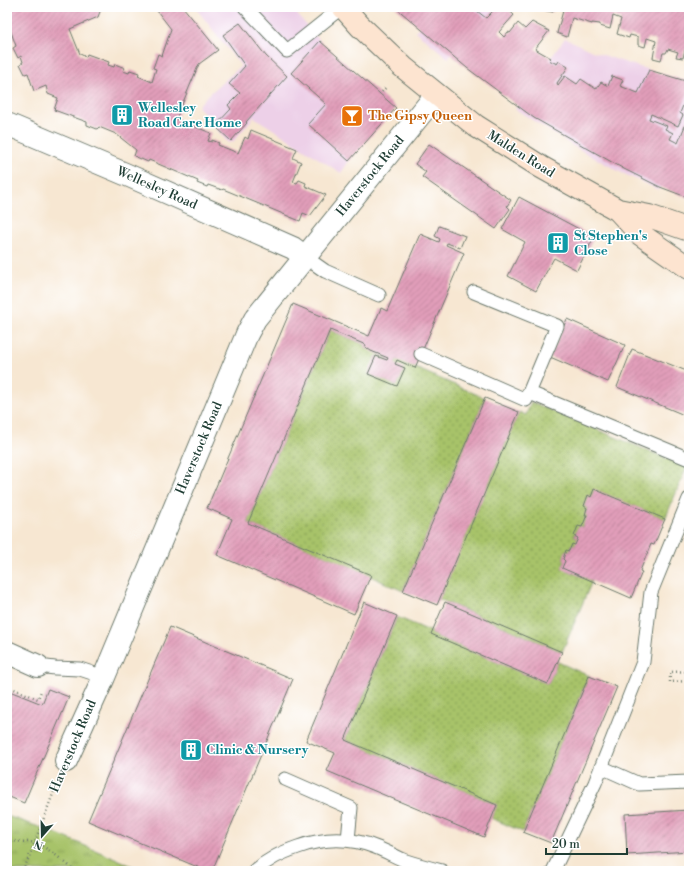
<svg xmlns="http://www.w3.org/2000/svg" width="696" height="878" font-family="'Libre Bodoni',serif">
	<style>
		.built { fill: #edd0e8 }
		.grass { fill: url(#grass-dots); stroke: #63804e }
		.park { fill: url(#park-tufts); stroke: #63804e }
		.building { fill: url(#building-hatch) }
		.lines { fill: none; stroke-linecap: round; stroke-linejoin: round }
		.service-casing { stroke: #6b786b; stroke-width: 15 }
		.minor-casing { stroke: #6b786b; stroke-width: 24 }
		.secondary-casing { stroke: #6b786b; stroke-width: 24 }
		.path { stroke: #6b786b; stroke-width: 2.5; stroke-dasharray: 1 3; stroke-linecap: butt }
		.service { stroke: #fff; stroke-width: 13 }
		.minor { stroke: #fff; stroke-width: 22 }
		.secondary { stroke: #fde4d0; stroke-width: 22 }
		.labels { text-anchor: middle; dominant-baseline: central; stroke-width: 3; stroke-linejoin: round; paint-order: stroke }
		.culture-label { font-size: 13px; font-weight: bold; fill: #0d838f; stroke: #fff; text-anchor: start }
		.food-label { font-size: 13px; font-weight: bold; fill: #c56008; stroke: #fff; text-anchor: start }
		.street-label { font-size: 13px; fill: #1f3d34; stroke: #fff }
	</style>
	<defs>
		<pattern id="grass-dots" width="8" height="8" patternUnits="userSpaceOnUse"><rect width="8" height="8" fill="#a7c369"/><path d="M2 2h.1M6 6h.1" fill="none" stroke="#87a057" stroke-width="1.8" stroke-linecap="round"/></pattern>
		<pattern id="park-tufts" width="24" height="20" patternUnits="userSpaceOnUse"><rect width="24" height="20" fill="#a7c369"/><path d="M3 7l-1-3M5 7V3M7 7l1-3M15 17l-1-3M17 17v-4M19 17l1-3" fill="none" stroke="#87a057"/></pattern>
		<pattern id="building-hatch" width="6" height="6" patternUnits="userSpaceOnUse"><rect width="6" height="6" fill="#e29eba"/><path d="M-1 1l2-2M0 6l6-6M5 7l2-2" fill="none" stroke="#b78298"/></pattern>
	</defs>
	<rect width="100%" height="100%" fill="#fff"/>
	<filter id="ink" filterUnits="userSpaceOnUse"><feTurbulence type="fractalNoise" baseFrequency=".025" numOctaves="2"/><feDisplacementMap in="SourceGraphic" scale="8" xChannelSelector="R" yChannelSelector="G"/><feConvolveMatrix kernelMatrix="1 2 1 2 8 2 1 2 1" color-interpolation-filters="sRGB"/></filter>
	<filter id="wash" filterUnits="userSpaceOnUse"><feTurbulence type="fractalNoise" baseFrequency=".012" numOctaves="4" result="noise"/><feDisplacementMap in="SourceGraphic" scale="16" xChannelSelector="R" yChannelSelector="G"/><feGaussianBlur stdDeviation="0.9" result="paint"/><feColorMatrix in="noise" values="0 0 0 0 0 0 0 0 0 0 0 0 0 0 0 0 0 1.4 0 .05"/><feComposite in="paint" operator="in"/></filter>
	<g filter="url(#wash)">
		<rect width="100%" height="100%" fill="#f7e7d2"/>
		<path class="built" d="M195,7h96l29,34 76,67 -47,53 -8,12 -87,-56 -21,25 -5,1 -30,-37 8,-9 35,-31z
			M441,7h56l-49,51 -33,-27z
			M565,38l29,14 36,12 59,18v35l-30,73 -37,-17 -49,-27 -58,-37z"/>
		<path class="grass" d="M330,330l36,15 -1,2 23,11 -1,2 -11,-4 -7,18 28,12 7,-17 -9,-5 2,-4 88,38 -82,193 -33,-15v-1l-122,-52z
			M531,402l156,65 -22,52 -71,-29 -3,7 -3,-1 -4,10 3,2 -2,6 2,1 -5,12 -4,-1 -4,10 4,2 -3,7 -3,-1 -3,7h-3l-3,8 2,2 -3,7 30,13 -30,71 -123,-53 80,-187 7,3z
			M397,617l35,15 -1,2 117,50 10,-22 31,14 -66,156 -32,-14 6,-13 -152,-65z"/>
		<path class="park" d="M7,816l41,14 96,41h-137z"/>
		<g id="blocks">
			<path class="building" d="M7,7h93l1,2 -3,8 -28,12 10,25 6,3 1,-3 22,8 -1,3 6,2 1,-3 10,4 -2,3 6,2 1,-3 9,3 -1,3 14,6 4,-13 -3,-1 5,-14 4,2 9,-27 -17,-22h17l3,2 3,-2h6l35,43 -19,14 -23,55 35,14 -3,8 4,1v-2l7,3 -1,2 20,8 7,-16 3,2 3,-9 46,19 -4,9 8,4 -8,20 4,1 2,-3 7,3 -1,3 21,9 -16,21 -7,-3 -3,8 -77,-32 -1,1 -14,-5 -1,2 -10,-4 1,-2 -49,-21 -1,2 -14,-6 2,-6 -20,-16 -17,-7 -2,2 -10,-4v-3l-33,-12 4,-12 -10,-4 -2,-8 -12,5 -6,-18 -3,1 -5,-10 3,-2 -2,-6 -3,2 -5,-10 3,-2 -6,-17 -3,1z
				M395,7h77l14,11 11,-11h8l9,8 -15,17 5,5 4,-5 2,1 8,-10 7,6 7,-7 17,9 -14,18 16,9 -2,2 8,4 2,-3 9,6 -11,16 1,2 7,-9 12,8 4,-5 15,10 5,-7 7,4 4,-10 11,4 -3,6 18,7 11,-23 40,12v9l-9,22 3,2 -5,11 -27,-12 -2,5 18,7 -2,3 8,4 -3,6 8,4 9,-22 2,1v76l-29,-11 -36,-18 -90,-51 -67,-50z
				M543,7h11l-1,5 -11,-2z
				M564,7h125v44l-4,-1 -2,8 -7,-1 2,-5 -10,-3 -2,4h-3l-2,7 -8,-2 3,-17 -9,-3 -2,9 -7,-2v-8l-8,-2 -1,3 -12,-4 4,-15 -8,-3 -3,13 -10,-3v-2l-8,-1v1l-20,-6 -5,19 -10,-4z
				M240,23l26,33 21,20 -41,46 1,1 -16,18 -16,-15 16,-17 -3,-4 12,-12 -11,-9 16,-18 -22,-31z
				M320,41l76,67 -47,53 -41,-37 18,-20 -35,-31z
				M429,144l82,56 -4,6 3,3 -14,20 -74,-52 4,-5 -11,-8z
				M519,197l75,40 -17,33 -23,-12 -18,33 -28,-15 17,-34 -23,-13z
				M439,226l26,10 -5,12 -13,-5 -1,2 18,8 -49,115 -18,-8 -2,4 10,4 -8,18 -29,-12 8,-18 11,4 1,-2 -17,-7 -6,-4 1,-2 -36,-15 -82,193 123,52 -17,39 -137,-59 15,-36 -25,-11 86,-204 76,32 12,-28 6,3 33,-77 19,8 1,-3 -5,-3z
				M567,319l58,26 -17,37 -58,-25z
				M632,349l57,23v45l-72,-30z
				M485,398l34,14 -82,193 -34,-14z
				M594,489l71,30 -11,26 -3,-1 -11,27 2,1 -11,26 -69,-30 3,-7 -2,-2 3,-9 3,1 3,-7 3,1 3,-7 -4,-2 4,-10 4,1 5,-12h-2l2,-7 -3,-2 4,-11 3,2z
				M364,602l33,14 -52,124 152,65 -13,32 -157,-66 8,-18 -29,-12z
				M445,602l117,50 -14,32 -117,-50z
				M170,627l123,52 -81,192h-5l-119,-50z
				M589,676l28,11 -66,156 -28,-11z
				M48,689l21,8 -45,106 -17,-7v-106l35,14z
				M689,810v41l-62,4 -2,-41z"/>
		</g>
	</g>
	<g filter="url(#ink)">
		<use href="#blocks" fill-opacity="0" stroke="#6b786b" stroke-width="1"/>
		<g class="lines">
			<g class="service-casing">
				<path id="service" d="M245,7l42,44 55,-44
					M305,257l20,14 54,24
					M421,354l105,46 31,-74 -83,-34
					M530,393l159,66
					M38,666l17,2 25,1 24,8
					M601,767l38,17 50,-2
					M285,779l66,29 -3,32
					M255,871c13,-12 26,-18 43,-24 25,-9 51,-10 77,0 11,4 21,10 31,14 12,4 24,7 36,10
					M553,871l42,-88 48,-121 8,-70 38,-93"/>
			</g>
			<g class="minor-casing">
				<path id="minor" d="M7,124l118,50 168,74 12,9
					M7,652l31,14
					M66,761l38,-84 143,-343 8,-15 181,-224"/>
			</g>
			<g class="secondary-casing">
				<path id="secondary" d="M343,7l17,19 43,41 73,59 65,41 77,43 31,6 40,14
					M618,210l22,24 49,34"/>
			</g>
			<path class="path" d="M382,92l4,-5
				M689,671l-19,1v10l19,-1
				M7,686l31,13 3,-8
				M7,841c9,1 20,0 29,2 12,5 29,19 39,28
				M23,871c13,-29 22,-58 34,-87"/>
			<use href="#service" class="service"/>
			<use href="#minor" class="minor"/>
			<use href="#secondary" class="secondary"/>
		</g>
	</g>
	<defs>
		<g id="building-square" transform="scale(1.15)"><rect x="-9" y="-9" width="18" height="18" rx="4" fill="#0f9aa8" stroke="#fff"/><path d="M-4-6H4V6H1V3H-1V6H-4ZM-2.5-4.3h1.7v1.8h-1.7ZM.8-4.3h1.7v1.8H.8ZM-2.5-1h1.7V.8h-1.7ZM.8-1h1.7V.8H.8Z" fill="#fff"/></g>
		<g id="bar-square" transform="scale(1.15)"><rect x="-9" y="-9" width="18" height="18" rx="4" fill="#e8710a" stroke="#fff"/><path d="M-6-5H6L.8 .8V4.5H3.5V6h-7V4.5H-.8V.8Z" fill="#fff"/></g>
	</defs>
	<g fill-rule="evenodd">
		<use href="#building-square" x="122" y="115"/>
		<use href="#bar-square" x="352" y="116"/>
		<use href="#building-square" x="558" y="243"/>
		<use href="#building-square" x="191" y="750"/>
	</g>
	<g class="labels">
		<g class="culture-label">
			<text x="138" y="108">Wellesley<tspan x="138" dy="15">Road Care Home</tspan></text>
			<text x="574" y="236">St Stephen's<tspan x="574" dy="15">Close</tspan></text>
			<text x="206" y="750">Clinic &amp; Nursery</text>
		</g>
		<g class="food-label">
			<text x="368" y="116">The Gipsy Queen</text>
		</g>
		<g class="street-label">
			<text transform="translate(521 154) rotate(32)">Malden Road</text>
			<text transform="translate(370 176) rotate(-51)">Haverstock Road</text>
			<text transform="translate(157 188) rotate(24)">Wellesley Road</text>
			<text transform="translate(199 448) rotate(-67)">Haverstock Road</text>
			<text transform="translate(73 746) rotate(-67)">Haverstock Road</text>
		</g>
	</g>
	<rect width="696" height="878" fill="none" stroke="#fff" stroke-width="24"/>
	<g transform="translate(42 836) rotate(200)" stroke="#ffffff" stroke-width="3" paint-order="stroke">
	<path d="M0-3L7 15L0 10L-7 15Z" fill="#1f3d34"/>
	<text y="-6" font-size="11" font-weight="bold" text-anchor="middle" fill="#1f3d34">N</text>
	</g>
	<path d="M546 848v6h81v-6" fill="none" stroke="#1f3d34" stroke-width="2"/>
	<text x="552" y="848" font-size="12" fill="#1f3d34" stroke="#ffffff" stroke-width="3" paint-order="stroke">20 m</text>
</svg>
